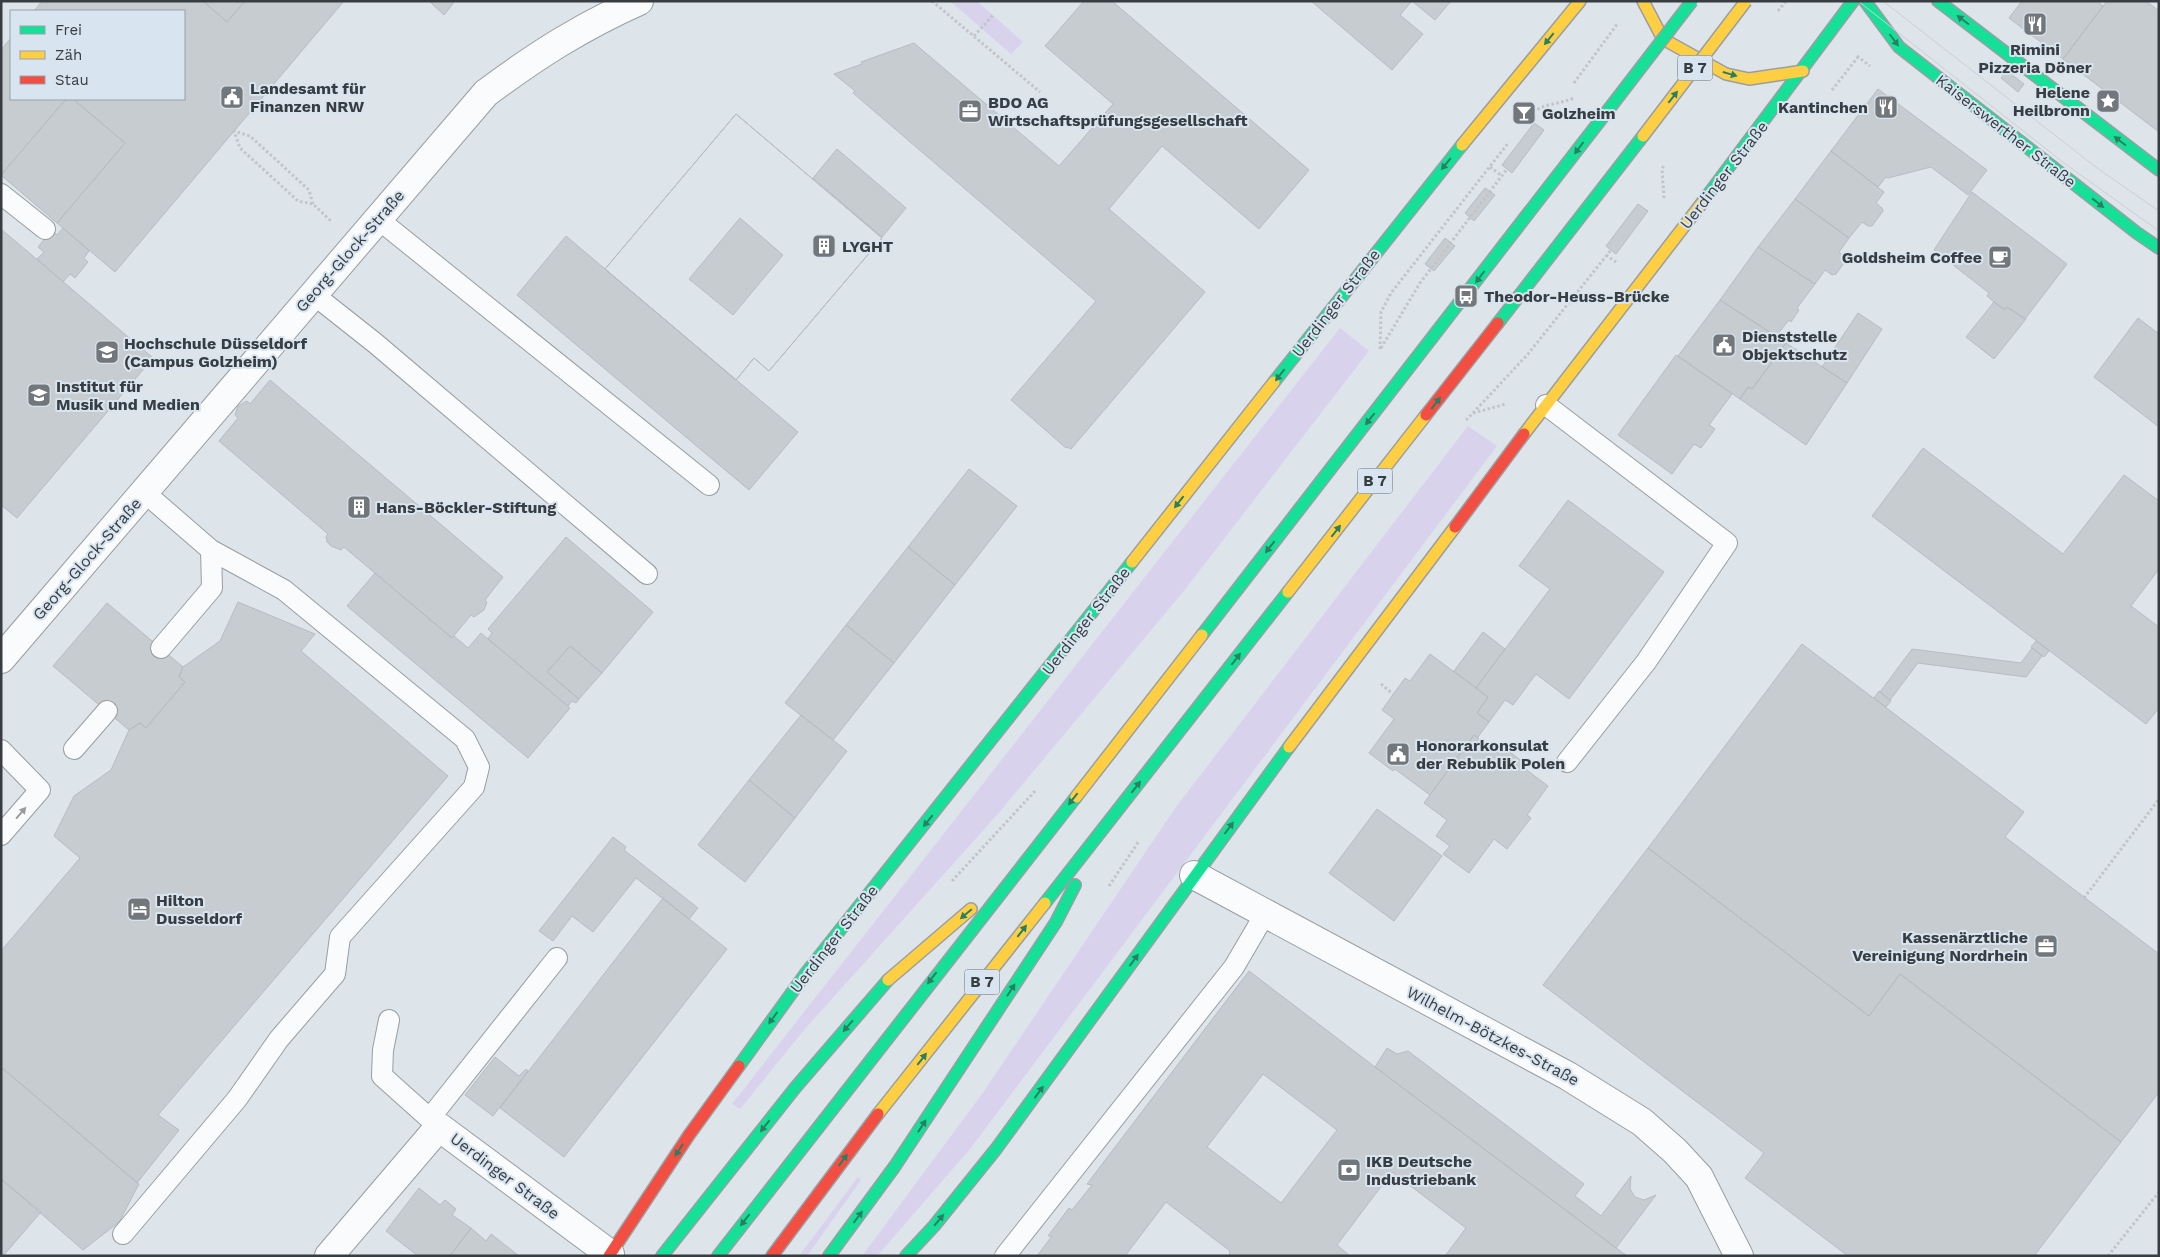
<svg xmlns="http://www.w3.org/2000/svg" width="2160" height="1257" font-family="'Work Sans',sans-serif">
	<style>
		.green { fill: #d9d2ed }
		.building { fill: #c6cccf; stroke: #b6bcc0; fill-rule: evenodd }
		.lines { fill: none; stroke-linecap: round; stroke-linejoin: round }
		.lane-casing { stroke: #999ea2; stroke-width: 22 }
		.street-casing { stroke: #999ea2; stroke-width: 30 }
		.fast-casing { stroke: #999ea2; stroke-width: 14 }
		.slow-casing { stroke: #999ea2; stroke-width: 14 }
		.jam-casing { stroke: #999ea2; stroke-width: 14 }
		.path { stroke: #c2c4c5; stroke-width: 3; stroke-dasharray: 2.5 2.5; stroke-linecap: butt }
		.lane { stroke: #fafbfc; stroke-width: 20 }
		.street { stroke: #fafbfc; stroke-width: 28 }
		.fast { stroke: #16e098; stroke-width: 11 }
		.slow { stroke: #ffcf43; stroke-width: 11 }
		.jam { stroke: #f24e42; stroke-width: 11 }
		.tram { stroke: #cecfd0; stroke-width: 1 }
		.fast-bridge-casing { stroke: #999ea2; stroke-width: 14; stroke-linecap: butt }
		.slow-bridge-casing { stroke: #999ea2; stroke-width: 14; stroke-linecap: butt }
		.path-bridge { stroke: #c2c4c5; stroke-width: 3; stroke-dasharray: 2.5 2.5; stroke-linecap: butt }
		.fast-bridge { stroke: #16e098; stroke-width: 11 }
		.slow-bridge { stroke: #ffcf43; stroke-width: 11 }
		.oneway { fill: #2a7e64 }
		.oneway2 { fill: #999c9e }
		.labels { text-anchor: middle; dominant-baseline: central; stroke-width: 4; stroke-linejoin: round; paint-order: stroke }
		.shield { fill: #d8e4ef; stroke: #686f75; stroke-width: 1 }
		.shield-label { font-size: 15px; font-weight: bold; fill: #383d41 }
		.poi-label { font-size: 16px; font-weight: bold; fill: #383d41; stroke: #d8e4ef; text-anchor: start }
		.street-label { font-size: 16px; fill: #383d41; stroke: #d8e4ef }
	</style>
	<rect width="100%" height="100%" fill="#dde4ea"/>
	<path class="green" d="M950,1h27l46,41 -12,12z
		M1340,328l29,23 -186,241 -187,224 -192,214 -64,79 -8,-5z
		M1468,426l29,20 -527,703 -93,107h-15l120,-162 194,-287z
		M858,1177l3,3 -54,76h-8z"/>
	<path class="building" d="M42,1h161l24,21 18,-21h99l-229,271 -58,-49 68,-80 -52,-44h111v-88h-150z
		M203,1h42l-18,21z
		M429,1h26l-11,14z
		M1084,1h28l197,169 -50,59 -97,-83 -53,63 96,83 -134,157 -4,-2 -1,1 -55,-48 85,-99 -243,-208 2,-2 -21,-17 28,-10 -1,-2 53,-19 145,123 54,-62 -68,-58z
		M1311,1h140l-16,19 -23,-19 -12,14 23,19 -31,36z
		M2022,1h75l6,5 -40,53 -54,-41z
		M2107,1h39l13,10v121l-96,-73z
		M11,38v61h55l-65,76v-125z
		M2007,71l17,13 -6,8 -17,-14z
		M1878,89l109,81 -19,25 -37,-28 -43,11 -2,-1 -8,10 -47,-36z
		M66,99h7l52,44 -68,80 -56,-48z
		M736,114l146,124 -113,133 -15,-13 -18,22 -131,-111zM740,218l43,37 -50,60 -44,-36z
		M736,114l146,124 -113,133 -15,-13 -18,22 -131,-111z
		M1534,123l10,7 -32,43 -10,-8z
		M837,149l69,59 -24,29 -69,-59z
		M1831,151l53,41 -8,11 6,5 1,3 -11,15h-4l-6,-4 -13,16 -54,-39z
		M1485,188l10,7 -21,26 -9,-8z
		M1972,192l95,72 -42,55 -18,-12 -2,3 -11,-8 -7,-6 2,-3 -55,-43z
		M1795,199l54,39 -10,14 6,5 1,3 -10,14 -4,1 -7,-5 -10,14 -57,-37z
		M1638,204l10,7 -32,43 -10,-8z
		M63,228l26,23 -5,7 4,4 -13,16 -5,-4 -7,8 -26,-23 7,-7 -6,-5 13,-16 6,4z
		M1,229l152,129 -136,160 -16,-13z
		M566,236l232,196 -49,58 -232,-195z
		M1445,238l10,8 -21,25 -9,-7z
		M1758,247l57,37 -18,24 2,2 -8,12 -2,-2 -13,16 -56,-36z
		M1720,300l66,43 -34,46 -4,-2 -8,12 -62,-43z
		M1994,302l11,8 2,-3 19,12 -32,40 -28,-22z
		M1858,313l24,16 -35,54 -25,-16z
		M2138,318l21,16v93l-65,-50z
		M1786,343l61,40 -41,62 -66,-46 8,-12 4,2z
		M1676,355l56,39 -23,31 6,4 -14,19 -7,-4 -22,30 -54,-39z
		M270,380l233,197 -18,23 2,2 -3,8 -10,7 -3,-2 -19,23 -108,-91 -3,3 -10,-4 -4,-4 -1,-6 2,-2 -109,-93 19,-23 -3,-3 3,-9 9,-5 3,3z
		M1923,448l140,106 61,-79 35,26v68l-28,37 28,21v81l-13,16 -274,-208z
		M969,469l48,37 -62,79 -47,-38z
		M1568,500l96,72 -95,127 -33,-25 -23,31 -8,-5 -16,22 -12,-9 11,-16 -12,-9 74,-99 -31,-23z
		M566,537l87,75 -51,61 -32,-27 -23,26 32,27 -3,4 -4,-2 -4,5 -80,-67 4,-6 -4,-4z
		M908,547l47,38 -61,78 -48,-38z
		M375,573l77,65 2,-2 14,12 13,-15 89,75 -42,50 -181,-152z
		M238,602l77,32 -14,17 147,125 -290,339 21,15 -42,53 -136,-116v-116l79,-93 -26,-22 20,-40 37,-26 18,-40 11,-7 6,5 39,-46 -6,-5 4,-10 37,-26z
		M107,603l76,64 -4,10 6,5 -39,46 -6,-5 -11,7 -76,-64z
		M846,625l48,38 -61,77 -48,-37z
		M1483,632l22,17 -29,39 -22,-17z
		M2036,641l13,10 -5,6 -13,-10z
		M1802,644l222,168 -19,25 154,117v138l-38,50 -221,-168 -31,42 -221,-168z
		M570,646l32,27 -23,26 -32,-27z
		M2032,648l10,8 -16,21 -108,-14 -28,37 -10,-8 32,-43 109,14z
		M1430,654l58,43 -11,16 12,9 -11,15 -4,-2 -44,60 -35,-26 -2,2 -24,-18 25,-34 -12,-9 23,-32 5,3z
		M1879,691l12,10 -5,6 -12,-9z
		M801,715l46,36 -52,67 -46,-38z
		M1474,735l24,18 5,-6 24,18 -3,3 24,18 -21,29 4,3 -24,31 -13,-10 -25,34 -26,-19 7,-8 -14,-10 11,-16 -23,-17z
		M749,780l46,38 -50,64 -47,-37z
		M1377,809l65,47 -48,65 -65,-48z
		M613,837l13,10 -2,3 74,58 -9,11 -53,-41 -43,54 -21,-16 -19,25 -14,-10z
		M1648,848l221,168 31,-42 221,168 -87,114h-186l-103,-78 19,-25 -221,-168z
		M663,898l64,51 -163,208 -64,-49z
		M1249,971l126,96 252,189h-182l21,-28 -74,-56 -55,73 13,11h-121l1,-5 -64,-49 -41,54h-88l15,-20h-4l21,-28 3,2 20,-25 -5,-1zM1263,1074l74,56 -56,73 -74,-56z
		M1387,1048l10,6 11,-3 176,133 -9,12 26,20 30,-40 -1,13 5,8 9,3 12,-5 -40,53 -241,-181z
		M495,1057l24,19 7,-7 2,2 -35,45 -28,-21z
		M1,1067l138,117 -20,38 -36,28 -82,-71z
		M1,1179l40,33 -38,44h-2z
		M419,1188l21,17 5,-5 11,9 -4,6 19,13 -21,28h-32l-32,-25z
		M471,1228l15,13 5,-7 28,22h-69z"/>
	<g class="lines">
		<g class="lane-casing">
			<path id="lane" d="M1,194l44,35
				M378,219l331,266
				M313,294l62,49 272,231
				M1546,405l181,138 -81,119 -79,100
				M161,648l51,-60 -1,-38
				M74,749l33,-38
				M1,750l39,40 -39,45
				M389,1020l-6,30 -1,26 57,51
				M430,1118l127,-160
				M123,1234l114,-135 42,-60 56,-65 5,-37 134,-150 5,-20 -14,-28 -181,-149 -73,-40 -67,-58
				M1005,1256l229,-289 31,-53"/>
		</g>
		<g class="street-casing">
			<path id="street" d="M1,659l485,-566c51,-38 95,-66 153,-92
				M1194,875l374,201 74,46 33,29 24,26 40,79
				M329,1256l110,-129 171,127"/>
		</g>
		<g class="fast-casing">
			<path id="fast" d="M1865,1l34,46 238,186 22,15
				M1938,1l221,169
				M1702,203l151,-202
				M1498,323l145,-187
				M1274,382l188,-237
				M1202,635l407,-526
				M1045,903l243,-311
				M739,1066l67,-93 326,-411
				M662,1256l133,-168 93,-108
				M718,1256l358,-459
				M829,1256l66,-90 161,-244 19,-37
				M906,1256l28,-30 62,-77 293,-402"/>
		</g>
		<g class="slow-casing">
			<path id="slow" d="M1643,1l20,38 63,35 23,5 54,-8
				M1462,145l118,-144
				M1524,434l178,-231
				M1132,562l142,-180
				M1288,592l138,-177
				M1289,747l166,-220
				M1076,797l126,-162
				M888,980l83,-71
				M878,1114l167,-211"/>
		</g>
		<g class="jam-casing">
			<path id="jam" d="M1426,415l72,-92
				M1455,527l69,-93
				M609,1256l80,-121 50,-69
				M772,1256l106,-142"/>
		</g>
		<path class="path" d="M932,1l108,91
			M974,36l19,-21
			M1857,56l13,10
			M1574,83l44,-60
			M1832,90l26,-33
			M1533,112c14,-9 27,-8 41,-14
			M1490,167l12,9
			M1664,198l-2,-29 2,-4
			M313,204l-4,-14 -59,-54 -16,-5 6,17 58,53 15,3 19,18
			M1606,255l10,7
			M1381,348l39,-65 87,-114
			M1380,349l1,-37 10,-19 118,-151
			M1473,413l55,-59 83,-104
			M1466,420l7,-7 33,-9
			M1381,684l12,10
			M952,881l84,-91
			M1109,886l30,-45
			M2084,898l75,-99
			M2108,1256l51,-64"/>
		<use href="#lane" class="lane"/>
		<use href="#street" class="street"/>
		<use href="#fast" class="fast"/>
		<use href="#slow" class="slow"/>
		<use href="#jam" class="jam"/>
		<path class="tram" d="M1858,1l206,162 95,68
			M1883,1l214,167 62,43"/>
		<g class="fast-bridge-casing">
			<path id="fast-bridge" d="M1609,109l83,-108"/>
		</g>
		<g class="slow-bridge-casing">
			<path id="slow-bridge" d="M1643,136l103,-135"/>
		</g>
		<path class="path-bridge" d="M1778,11l8,-10"/>
		<use href="#fast-bridge" class="fast-bridge"/>
		<use href="#slow-bridge" class="slow-bridge"/>
	</g>
	<defs><path id="oneway-solid" d="M-6-.8H1V-3.2L6.5 0L1 3.2V.8H-6Z" transform="scale(1.25)"/></defs>
	<g class="oneway">
		<use href="#oneway-solid" transform="translate(1963 20) rotate(-143)"/>
		<use href="#oneway-solid" transform="translate(1549 39) rotate(129)"/>
		<use href="#oneway-solid" transform="translate(1894 40) rotate(53)"/>
		<use href="#oneway-solid" transform="translate(1730 74) rotate(16)"/>
		<use href="#oneway-solid" transform="translate(1673 97) rotate(-52)"/>
		<use href="#oneway-solid" transform="translate(2120 141) rotate(-143)"/>
		<use href="#oneway-solid" transform="translate(1579 148) rotate(127)"/>
		<use href="#oneway-solid" transform="translate(1446 164) rotate(129)"/>
		<use href="#oneway-solid" transform="translate(2098 203) rotate(38)"/>
		<use href="#oneway-solid" transform="translate(1480 277) rotate(127)"/>
		<use href="#oneway-solid" transform="translate(1280 375) rotate(128)"/>
		<use href="#oneway-solid" transform="translate(1436 403) rotate(-52)"/>
		<use href="#oneway-solid" transform="translate(1370 419) rotate(128)"/>
		<use href="#oneway-solid" transform="translate(1179 502) rotate(128)"/>
		<use href="#oneway-solid" transform="translate(1336 531) rotate(-52)"/>
		<use href="#oneway-solid" transform="translate(1270 547) rotate(128)"/>
		<use href="#oneway-solid" transform="translate(1236 659) rotate(-52)"/>
		<use href="#oneway-solid" transform="translate(1136 787) rotate(-52)"/>
		<use href="#oneway-solid" transform="translate(1073 799) rotate(128)"/>
		<use href="#oneway-solid" transform="translate(928 821) rotate(129)"/>
		<use href="#oneway-solid" transform="translate(1229 828) rotate(-53)"/>
		<use href="#oneway-solid" transform="translate(966 914) rotate(140)"/>
		<use href="#oneway-solid" transform="translate(1022 931) rotate(-52)"/>
		<use href="#oneway-solid" transform="translate(1134 960) rotate(-54)"/>
		<use href="#oneway-solid" transform="translate(932 978) rotate(128)"/>
		<use href="#oneway-solid" transform="translate(1011 990) rotate(-57)"/>
		<use href="#oneway-solid" transform="translate(773 1018) rotate(126)"/>
		<use href="#oneway-solid" transform="translate(848 1026) rotate(131)"/>
		<use href="#oneway-solid" transform="translate(922 1059) rotate(-52)"/>
		<use href="#oneway-solid" transform="translate(1039 1092) rotate(-54)"/>
		<use href="#oneway-solid" transform="translate(765 1126) rotate(128)"/>
		<use href="#oneway-solid" transform="translate(922 1126) rotate(-57)"/>
		<use href="#oneway-solid" transform="translate(679 1150) rotate(123)"/>
		<use href="#oneway-solid" transform="translate(843 1160) rotate(-54)"/>
		<use href="#oneway-solid" transform="translate(858 1217) rotate(-53)"/>
		<use href="#oneway-solid" transform="translate(745 1220) rotate(128)"/>
		<use href="#oneway-solid" transform="translate(939 1220) rotate(-50)"/>
	</g>
	<use class="oneway2" href="#oneway-solid" transform="translate(21 813) rotate(-49)"/>
	<defs>
		<g id="restaurant-square" transform="scale(1.25)"><rect x="-9" y="-9" width="18" height="18" rx="4" fill="#72777c" stroke="#d8e4ef"/><path d="M-5-6h1v4h1v-4h1v4h1v-4h1v5L-1.5 .5V6h-2V.5L-5-1ZM5-6V6H3V1.5H1.5Q1.5-4 5-6Z" fill="#fff"/></g>
		<g id="civic-square" transform="scale(1.25)"><rect x="-9" y="-9" width="18" height="18" rx="4" fill="#72777c" stroke="#d8e4ef"/><path d="M-.6-6.5H3V-4.5H.6V-3L4-1V1h2V6H-6V1h2V-1L-.6-3ZM-1.2 2.5V6h2.4V2.5Z" fill="#fff"/></g>
		<g id="sight-square" transform="scale(1.25)"><rect x="-9" y="-9" width="18" height="18" rx="4" fill="#72777c" stroke="#d8e4ef"/><path d="M0-6L1.8-2.2L6-1.7L2.9 1.2L3.7 5.4L0 3.3L-3.7 5.4L-2.9 1.2L-6-1.7L-1.8-2.2Z" fill="#fff"/></g>
		<g id="office-square" transform="scale(1.25)"><rect x="-9" y="-9" width="18" height="18" rx="4" fill="#72777c" stroke="#d8e4ef"/><path d="M-6-3h4V-5.5h4V-3h4V5H-6ZM-1-4.5V-3h2v-1.5ZM-6 0V1H6V0Z" fill="#fff"/></g>
		<g id="bar-square" transform="scale(1.25)"><rect x="-9" y="-9" width="18" height="18" rx="4" fill="#72777c" stroke="#d8e4ef"/><path d="M-6-5H6L.8 .8V4.5H3.5V6h-7V4.5H-.8V.8Z" fill="#fff"/></g>
		<g id="building-square" transform="scale(1.25)"><rect x="-9" y="-9" width="18" height="18" rx="4" fill="#72777c" stroke="#d8e4ef"/><path d="M-4-6H4V6H1V3H-1V6H-4ZM-2.5-4.3h1.7v1.8h-1.7ZM.8-4.3h1.7v1.8H.8ZM-2.5-1h1.7V.8h-1.7ZM.8-1h1.7V.8H.8Z" fill="#fff"/></g>
		<g id="cafe-square" transform="scale(1.25)"><rect x="-9" y="-9" width="18" height="18" rx="4" fill="#72777c" stroke="#d8e4ef"/><path d="M-5.5-4.5H6V0H3Q3 3.5 0 3.5H-2.5Q-5.5 3.5-5.5 0ZM3-3.2v2h1.7v-2ZM-6 4.5H4V6H-6Z" fill="#fff"/></g>
		<g id="bus-square" transform="scale(1.25)"><rect x="-9" y="-9" width="18" height="18" rx="4" fill="#72777c" stroke="#d8e4ef"/><path d="M-5-6H5V4H4V6H2V4H-2V6H-4V4H-5ZM-3.5-4V0h7V-4ZM-3.5 1.2v1.5H-2V1.2ZM2 1.2v1.5H3.5V1.2Z" fill="#fff"/></g>
		<g id="university-square" transform="scale(1.25)"><rect x="-9" y="-9" width="18" height="18" rx="4" fill="#72777c" stroke="#d8e4ef"/><path d="M0-5L7-2L0 1L-7-2ZM-4 1L0 2.5L4 1V4Q0 6-4 4Z" fill="#fff"/></g>
		<g id="hotel-square" transform="scale(1.25)"><rect x="-9" y="-9" width="18" height="18" rx="4" fill="#72777c" stroke="#d8e4ef"/><path d="M-6-4.5h1.5V1H6V5H4.5V3h-9V5H-6ZM-4 0a1.8 1.8 0 1 1 3.6 0ZM.5 0V-2.5h3Q6-2.5 6 0Z" fill="#fff"/></g>
		<g id="bank-square" transform="scale(1.25)"><rect x="-9" y="-9" width="18" height="18" rx="4" fill="#72777c" stroke="#d8e4ef"/><path d="M-6-4H6V4H-6ZM0-2.3a2.3 2.3 0 1 0 0 4.6a2.3 2.3 0 1 0 0-4.6Z" fill="#fff"/></g>
	</defs>
	<g fill-rule="evenodd">
		<use href="#restaurant-square" x="2035" y="24"/>
		<use href="#civic-square" x="232" y="97"/>
		<use href="#sight-square" x="2108" y="101"/>
		<use href="#restaurant-square" x="1886" y="107"/>
		<use href="#office-square" x="970" y="111"/>
		<use href="#bar-square" x="1524" y="113"/>
		<use href="#building-square" x="824" y="246"/>
		<use href="#cafe-square" x="2000" y="257"/>
		<use href="#bus-square" x="1466" y="296"/>
		<use href="#civic-square" x="1724" y="345"/>
		<use href="#university-square" x="107" y="352"/>
		<use href="#university-square" x="39" y="395"/>
		<use href="#building-square" x="359" y="507"/>
		<use href="#civic-square" x="1398" y="754"/>
		<use href="#hotel-square" x="139" y="909"/>
		<use href="#office-square" x="2046" y="946"/>
		<use href="#bank-square" x="1349" y="1170"/>
	</g>
	<g class="labels">
		<g class="shield">
			<rect x="1677.5" y="55.5" width="35" height="25" rx="4"/>
			<rect x="1357.5" y="468.5" width="35" height="25" rx="4"/>
			<rect x="964.5" y="969.5" width="35" height="25" rx="4"/>
		</g>
		<g class="shield-label">
			<text x="1695" y="68">B 7</text>
			<text x="1375" y="481">B 7</text>
			<text x="982" y="982">B 7</text>
		</g>
		<g class="poi-label">
			<text x="2035" y="49" text-anchor="middle">Rimini<tspan x="2035" dy="18">Pizzeria Döner</tspan></text>
			<text x="250" y="88">Landesamt für<tspan x="250" dy="18">Finanzen NRW</tspan></text>
			<text x="2090" y="92" text-anchor="end">Helene<tspan x="2090" dy="18">Heilbronn</tspan></text>
			<text x="988" y="102">BDO AG<tspan x="988" dy="18">Wirtschaftsprüfungsgesellschaft</tspan></text>
			<text x="1868" y="107" text-anchor="end">Kantinchen</text>
			<text x="1542" y="113">Golzheim</text>
			<text x="842" y="246">LYGHT</text>
			<text x="1982" y="257" text-anchor="end">Goldsheim Coffee</text>
			<text x="1484" y="296">Theodor-Heuss-Brücke</text>
			<text x="1742" y="336">Dienststelle<tspan x="1742" dy="18">Objektschutz</tspan></text>
			<text x="124" y="343">Hochschule Düsseldorf<tspan x="124" dy="18">(Campus Golzheim)</tspan></text>
			<text x="56" y="386">Institut für<tspan x="56" dy="18">Musik und Medien</tspan></text>
			<text x="376" y="507">Hans-Böckler-Stiftung</text>
			<text x="1416" y="745">Honorarkonsulat<tspan x="1416" dy="18">der Rebublik Polen</tspan></text>
			<text x="156" y="900">Hilton<tspan x="156" dy="18">Dusseldorf</tspan></text>
			<text x="2028" y="937" text-anchor="end">Kassenärztliche<tspan x="2028" dy="18">Vereinigung Nordrhein</tspan></text>
			<text x="1366" y="1161">IKB Deutsche<tspan x="1366" dy="18">Industriebank</tspan></text>
		</g>
		<g class="street-label">
			<text transform="translate(2006 131) rotate(38)">Kaiserswerther Straße</text>
			<text transform="translate(1724 175) rotate(-52)">Uerdinger Straße</text>
			<text transform="translate(350 251) rotate(-49)">Georg-Glock-Straße</text>
			<text transform="translate(1336 303) rotate(-52)">Uerdinger Straße</text>
			<text transform="translate(87 559) rotate(-49)">Georg-Glock-Straße</text>
			<text transform="translate(1086 621) rotate(-52)">Uerdinger Straße</text>
			<text transform="translate(834 939) rotate(-52)">Uerdinger Straße</text>
			<text transform="translate(1493 1036) rotate(28)">Wilhelm-Bötzkes-Straße</text>
			<text transform="translate(505 1176) rotate(37)">Uerdinger Straße</text>
		</g>
	</g>
	<rect width="2160" height="1257" fill="none" stroke="#383d41" stroke-width="5"/>
	<rect x="10" y="10" width="175" height="90" fill="#d8e4ef" stroke="#98a1a9"/>
	<rect x="20" y="26" width="25" height="8" fill="#16e098" stroke="#98a1a9"/>
	<text x="55" y="35" font-size="15" fill="#383d41">Frei</text>
	<rect x="20" y="51" width="25" height="8" fill="#ffcf43" stroke="#98a1a9"/>
	<text x="55" y="60" font-size="15" fill="#383d41">Zäh</text>
	<rect x="20" y="76" width="25" height="8" fill="#f24e42" stroke="#98a1a9"/>
	<text x="55" y="85" font-size="15" fill="#383d41">Stau</text>
</svg>
